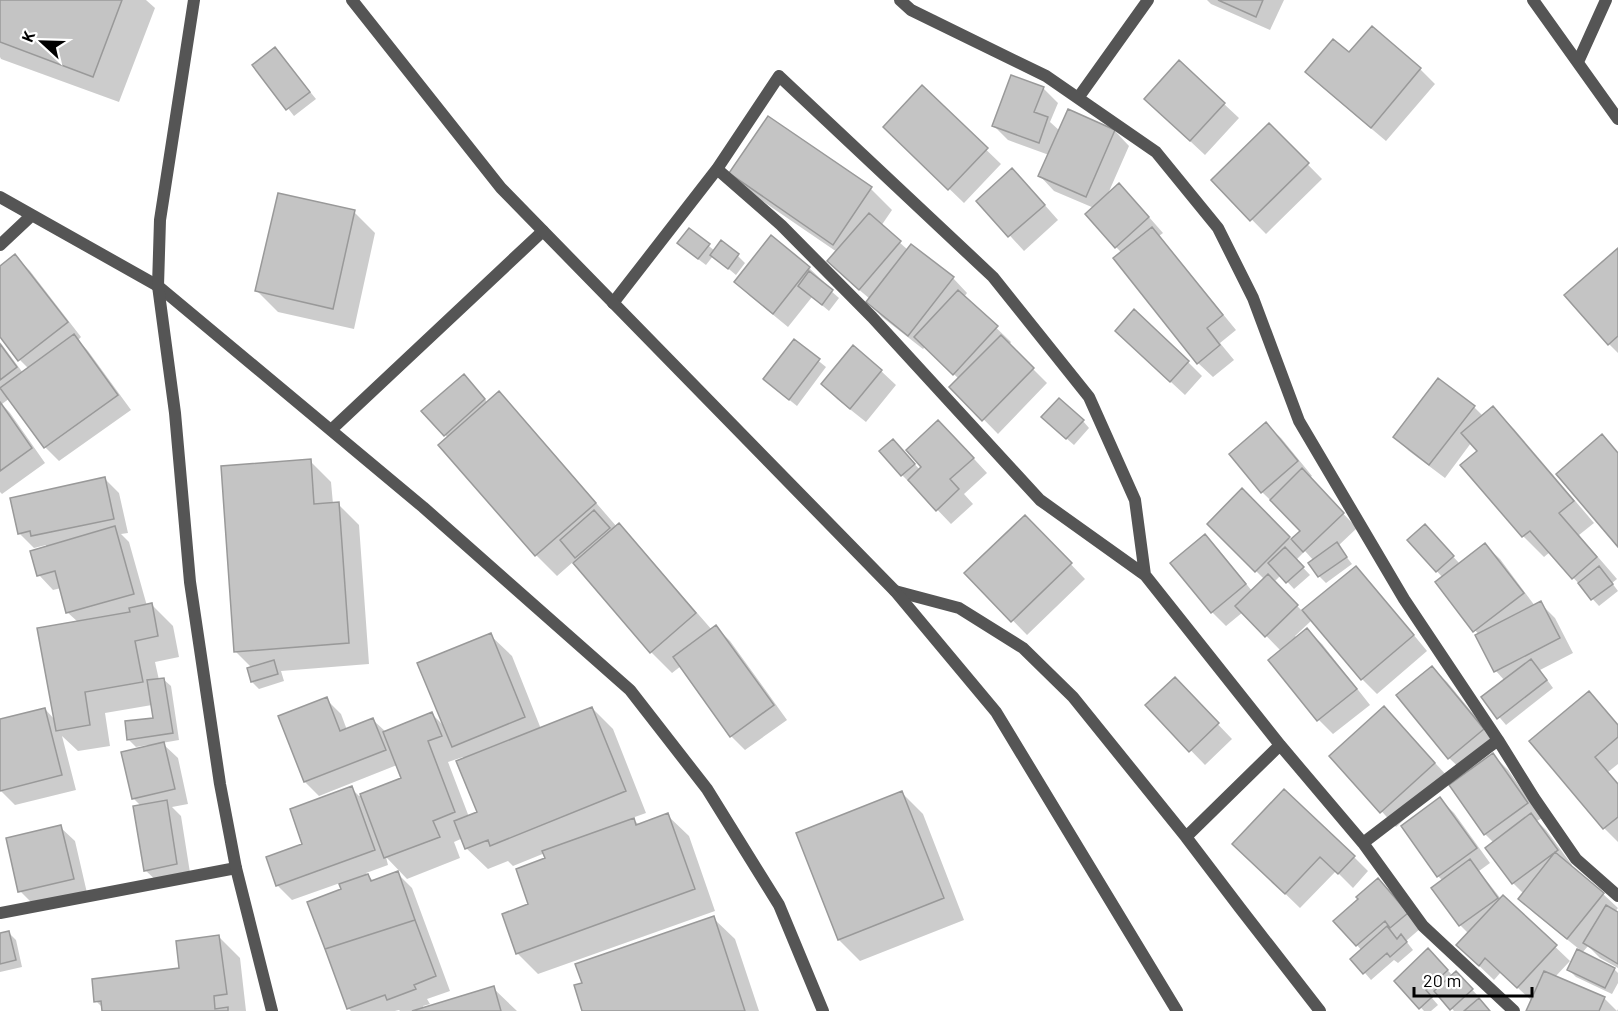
<svg xmlns="http://www.w3.org/2000/svg" width="1618" height="1011" font-family="Barlow,sans-serif">
	<style>
		.shadow { fill: #0003; fill-rule: evenodd }
		.building { fill: #c4c4c4; stroke: #999; stroke-width: 1.5 }
		.lines { fill: none; stroke-linecap: round; stroke-linejoin: round }
		.minor { stroke: #555; stroke-width: 12 }
		.tertiary { stroke: #555; stroke-width: 12 }
	</style>
	<rect width="100%" height="100%" fill="#fff"/>
	<path class="shadow" d="M0,0h146l9,8 -36,94 -118,-43 -1,-2z
		M1207,0h77l-14,30 -59,-26z
		M1372,28l48,41 15,15 -49,57 -64,-54 -15,-15 42,-18z
		M275,49l41,50 -22,17 -40,-51z
		M922,88l79,76 -37,39 -79,-76z
		M1043,88l15,15 -8,19 10,9 9,-20 46,20 14,15 -22,50 27,4 29,33 -4,3 77,94 -16,13 14,17 -21,17 -15,-14 -76,-110 -6,-6 -22,-39 -40,-17 -14,-15 9,-21 -41,-15 -15,-15z
		M1224,104l15,14 -34,37 -44,-41z
		M769,118l102,71 21,21 -11,16 27,24 45,28 14,15 -3,4 47,45 -2,3 38,38 -49,51 -46,-47 7,-8 -34,-32 -2,2 -41,-32 -14,-15 2,-3 -27,-23 -6,-24 -85,-58 -21,-21z
		M1269,125l53,54 -56,55 -53,-54z
		M1027,185l31,35 -34,31 -46,-50z
		M354,212l21,21 -21,96 -76,-17 -21,-21z
		M689,230l26,21 6,-9 17,14 7,7 -9,12 -23,-19 -7,9 -20,-15z
		M771,237l38,31 15,14 -1,2 16,14 -10,13 -17,-14 -24,30 -38,-31 -14,-14z
		M1618,250v103l-9,-9z
		M15,256l15,15 51,66 -3,3 10,11 43,59 -72,51 -14,-14 -35,-49 -8,6 8,9 35,50 -43,31 -2,-2v-150l23,31 6,-4 -9,-9 -20,-26v-66z
		M794,341l32,26 -29,39 -25,-20z
		M1131,345l57,17 14,14 -17,19z
		M881,371l15,14 -30,37 -29,-23 -14,-15z
		M478,391l10,12 11,-9 21,21 97,112 1,-2 21,21 73,84 4,-3 14,14 57,79 -42,30 -14,-14 -50,-70 -9,7 -21,-21 -78,-90 -16,14 -21,-21 -88,-117 -24,-27z
		M1474,407l9,9 10,-8 21,21 80,94 -15,12 38,44 -5,4 6,8 -19,15 -49,-54 -6,5 -21,-21 -61,-70 17,-15 -8,-8 -26,35 -36,-27 -14,-14z
		M1083,421l6,7 -15,17 -24,-21z
		M1266,424l15,14 31,38 -3,2 48,50 -19,18 14,18 -26,19 -7,-7 -5,-15 -9,-10 -9,9 14,15 -16,14 -13,-14 -7,7 29,30 52,-44 15,14 57,69 -50,43 -15,-15 -50,-59 -17,16 2,2 10,-8 15,14 48,61 -37,29 -14,-14 -49,-60 11,-9 -38,-39 -17,14 -14,-14 -7,-76 14,14 33,41 12,-12 -55,-55 33,-33 50,50 10,-10 -40,-39z
		M953,436l34,37 -23,21 9,10 -22,20 -41,-43 -1,1 -7,-7 -2,-27 20,22z
		M310,461l21,21 2,22h5l21,21 10,139 -88,7 3,10 -25,8 -7,-7 -3,-13 3,-1 -16,-16z
		M105,479l14,14 9,40 -7,1 8,8 18,64 5,-1 21,21 6,31 -24,5 4,18 4,-1 8,7 8,54 -17,3 16,15 10,46 -16,3 9,9 10,63 -31,5 -15,-14 -4,-64 -8,-8 15,-53 -12,2 -7,-7 26,-21 -3,-14 -47,8 5,33 -32,5 -16,-15 14,54 -61,15 -15,-15v-69l45,-12 10,11 23,-98 -11,-10 -6,-24 -8,2 -14,-15 7,-28v-2l-12,3 -15,-15z
		M1039,531l46,48 -58,56 -60,-62z
		M1431,533l29,31 25,-19 15,14 35,47 5,-3 15,15 18,35 -33,17 13,18 -47,37 -23,-27 22,-17 -9,-10 -19,-35 2,-1 -42,-53 6,-4 -34,-38z
		M490,635l22,21 29,73 51,-21 21,21 33,84 -14,5 8,8 27,-11 22,21 26,75 -177,63 -21,-21 13,-48 16,-46 -1,-6 -32,13 -5,-5 -20,8 -22,-21 -3,-10 -9,4 6,16 -53,21 -21,-22 2,8 -22,8 8,9 23,-9 15,15 38,103 -23,8 3,5 -7,2 1,3 69,-21 24,23h-117l-1,-1 -4,1h-44l-2,-2 -40,-106 34,-13 -3,-7 -48,17 -14,-14 -10,-28 36,-14 47,-56 8,8 43,-17 -5,-14 -78,31 -14,-14 21,-83 15,15 6,16 26,-10 13,12 46,-18 13,13zM463,757l2,2 14,54 -10,4 -21,-55z
		M1432,668l15,14 51,62 -34,28 -15,-14z
		M1589,693l29,32v39l-10,8 10,12v58l-14,-14 -73,-86z
		M1189,694l43,45 -27,26 -58,-60z
		M1398,723l51,55 -53,49 -65,-71z
		M1493,755l15,15 34,48 -5,3 9,9 26,35 -2,1 33,28 15,14 -3,4 3,2v54l-18,-10 -12,-12 -6,7 31,15 5,5v10l-6,11 -36,-17 -7,-7 10,-21 -45,-36 -14,-14 4,-5 -11,-11 -19,-40 -9,-9z
		M902,793l21,21 41,106 -104,41 -21,-21 -41,-106z
		M1440,799l14,14 36,50 -11,8 22,28 2,-2 67,64 -15,16 49,21 13,13 1,-2v2h-90l4,-10 -31,-29 -7,8 -21,-20 -4,-26 -9,-9 -27,-37 10,-7 -5,-5z
		M60,827l15,14 12,52 -53,12 -14,-14z
		M1234,844l120,13 14,14 -15,17 -17,-17 -36,37z
		M1378,880l43,48 -15,13 7,9 -15,13 -4,-3 -23,20 -18,-21 9,-8 -5,-6z
		M713,918l22,21 24,72h-175z
		M9,933l7,7 6,27 -22,5v-37z
		M219,937l21,21 6,53h-143v-3l-7,-7 85,-32z
		M1435,957l18,19 10,4 16,17 -2,2 12,12h-35l-17,-18 -5,5 6,7 -7,6h-7l-28,-30z"/>
	<path class="building" d="M0,0h122l-29,77 -93,-35z
		M1218,0h45l-7,17z
		M1372,26l49,42 -50,60 -66,-56 28,-33 16,13z
		M275,47l35,45 -24,18 -34,-45z
		M1179,60l46,43 -35,38 -46,-42z
		M1011,75l33,12 -10,25 14,5 -9,26 -47,-17z
		M922,85l66,63 -40,42 -65,-63z
		M1068,109l47,21 -29,67 -48,-21z
		M768,116l104,71 -39,58 -104,-72z
		M1269,123l40,40 -59,58 -39,-41z
		M1012,168l33,37 -37,32 -32,-36z
		M1119,183l30,34 -34,31 -30,-34z
		M278,193l77,17 -22,99 -78,-18z
		M869,213l32,28 -42,49 -32,-29z
		M1152,227l71,88 -16,13 13,17 -23,19 -84,-106z
		M689,228l21,16 -12,15 -21,-16z
		M771,235l39,32 -37,47 -39,-32z
		M721,240l18,14 -11,15 -18,-14z
		M911,244l43,33 -46,59 -42,-34z
		M1618,248v88l-10,9 -44,-50z
		M15,254l53,68 -50,39 -18,-24v-71z
		M809,271l24,19 -11,15 -24,-19z
		M958,290l40,36 -45,49 -39,-38z
		M1134,309l55,52 -19,21 -55,-51z
		M74,334l44,61 -74,53 -44,-60z
		M1001,335l33,33 -52,53 -33,-34z
		M794,339l26,20 -31,41 -26,-21z
		M0,344l17,23 -17,13z
		M853,345l29,25 -32,39 -29,-25z
		M464,374l21,25 -41,37 -23,-25z
		M1438,378l37,28 -46,59 -36,-28z
		M499,391l97,112 -61,53 -97,-111z
		M1059,398l25,22 -18,19 -25,-22z
		M0,402l32,46 -32,23z
		M1493,406l81,95 -15,12 38,44 -25,22 -42,-48 -8,6 -62,-72 17,-14 -16,-18z
		M938,420l36,38 -24,21 9,10 -23,22 -28,-31 13,-13 -15,-17z
		M1266,422l32,39 -37,32 -32,-39z
		M1602,434l16,19v94l-62,-73z
		M893,439l22,25 -14,12 -22,-25z
		M311,459l3,45 25,-2 10,141 -115,9 -13,-186z
		M1302,468l42,45 -41,39 -12,-13 9,-8 -30,-31z
		M105,477l9,42 -83,17 -1,-5 -12,3 -8,-36z
		M1242,488l48,49 -35,35 -48,-48z
		M594,510l16,18 -35,30 -15,-18z
		M1025,515l47,48 -61,59 -47,-49z
		M619,523l77,90 -46,40 -77,-90z
		M1425,524l29,32 -18,16 -29,-32z
		M115,526l19,68 -68,19 -11,-42 -18,5 -7,-25z
		M1205,534l41,50 -35,29 -41,-50z
		M1337,542l10,15 -29,20 -10,-14z
		M1485,543l39,50 -51,39 -38,-50z
		M1285,547l19,20 -18,16 -18,-20z
		M1356,566l58,69 -53,45 -59,-70z
		M1599,566l14,18 -22,16 -13,-17z
		M1268,574l30,31 -33,32 -30,-31z
		M1541,601l19,37 -66,34 -19,-37z
		M152,603l6,33 -23,5 8,41 -58,10 5,33 -34,6 -19,-103 93,-16 -1,-4z
		M716,625l58,80 -44,32 -57,-80z
		M1307,628l50,61 -40,32 -49,-61z
		M491,633l34,84 -73,30 -35,-84z
		M1531,659l16,21 -50,39 -16,-22z
		M274,660l4,14 -27,8 -4,-14z
		M1432,666l52,63 -36,30 -52,-64z
		M1175,677l44,46 -30,29 -44,-47z
		M164,678l9,55 -46,7 -2,-19 28,-3 -6,-38z
		M1589,691l29,34v12l-23,20 23,27v33l-15,12 -74,-88z
		M327,697l13,34 33,-13 13,32 -82,32 -26,-66z
		M1384,706l51,57 -55,50 -51,-57z
		M592,707l34,84 -136,55 -2,-6 -23,9 -11,-28 23,-9 -21,-51z
		M45,708l17,67 -62,16v-72z
		M432,712l10,24 -14,5 27,71 -22,9 7,16 -56,21 -24,-64 41,-16 -18,-46z
		M164,742l11,47 -43,10 -11,-47z
		M1493,753l35,50 -44,32 -35,-50z
		M352,786l23,64 -99,36 -10,-29 36,-13 -12,-35z
		M1284,789l71,67 -17,18 -18,-17 -35,37 -53,-50z
		M902,791l42,107 -106,42 -42,-107z
		M1440,797l37,51 -40,29 -36,-51z
		M167,800l10,64 -33,7 -11,-65z
		M668,813l27,76 -179,65 -14,-40 26,-10 -12,-35 29,-11 -3,-7 92,-33 2,7z
		M1531,813l27,37 -46,34 -27,-36z
		M61,825l13,54 -56,13 -12,-54z
		M1555,852l49,41 -37,46 -49,-40z
		M1470,859l28,39 -39,28 -28,-38z
		M398,871l17,49 -90,29 -18,-47 34,-13 -2,-5 29,-10 3,7z
		M1378,878l30,35 -18,15 -5,-7 -29,25 -23,-25 25,-22 -2,-2z
		M1503,895l54,50 -40,43 -32,-30 -6,8 -23,-21z
		M1606,905l12,7v52l-35,-21z
		M714,916l31,95h-163l-8,-26 8,-2 -7,-19z
		M415,920l21,56 -22,9 2,4 -29,11 -2,-5 -38,14 -22,-60z
		M1387,926l10,13 4,-5 6,8 -17,15 -3,-4 -24,21 -13,-15z
		M9,931l7,29 -16,4v-31z
		M219,935l8,59 -13,2 1,13 13,-2v4h-126l-1,-10 -7,1 -2,-23 87,-11 -3,-27z
		M1428,948l20,22 -22,20 6,7 -13,12 -25,-28z
		M1577,949l38,19 -10,20 -38,-18z
		M1456,971l17,18 -23,21 -16,-19z
		M1544,971l61,26 -6,14h-73z
		M494,986l7,25h-89z
		M1479,998l11,13h-26z"/>
	<g class="lines">
		<path class="minor" d="M900,0l11,10 135,66 110,76 62,76 35,70 46,123 105,178 94,141 36,58 42,61 42,37
			M1533,0l85,119
			M1578,62l28,-62
			M1078,98l70,-98
			M717,169l64,56 91,92 168,183 105,75 135,170 83,98 60,83 91,85
			M0,197l158,89 265,221 207,183 77,99 72,116 44,106
			M0,245l32,-30
			M613,303l104,-134 62,-93 214,201 96,120 46,103 10,75
			M331,430l212,-199
			M895,591l64,17 64,40 50,49 113,140 54,71 80,103
			M1186,837l94,-92
			M1363,843l135,-103
			M0,913l236,-45"/>
		<path class="tertiary" d="M194,0l-34,220 -2,66 17,127 15,169 30,202 16,84 36,143
			M352,0l149,188 394,403 101,121 181,299"/>
	</g>
	<g transform="translate(42 42) rotate(292)" stroke="#ffffff" stroke-width="4.5" paint-order="stroke">
	<path d="M0-4.5L10 22L0 15L-10 22Z" fill="#000000"/>
	<text y="-9" font-size="16" font-weight="bold" text-anchor="middle" fill="#000000">K</text>
	</g>
	<path d="M1414 987v9h118v-9" fill="none" stroke="#000000" stroke-width="3"/>
	<text x="1423" y="987" font-size="18" fill="#000000" stroke="#ffffff" stroke-width="4.5" paint-order="stroke">20 m</text>
</svg>
